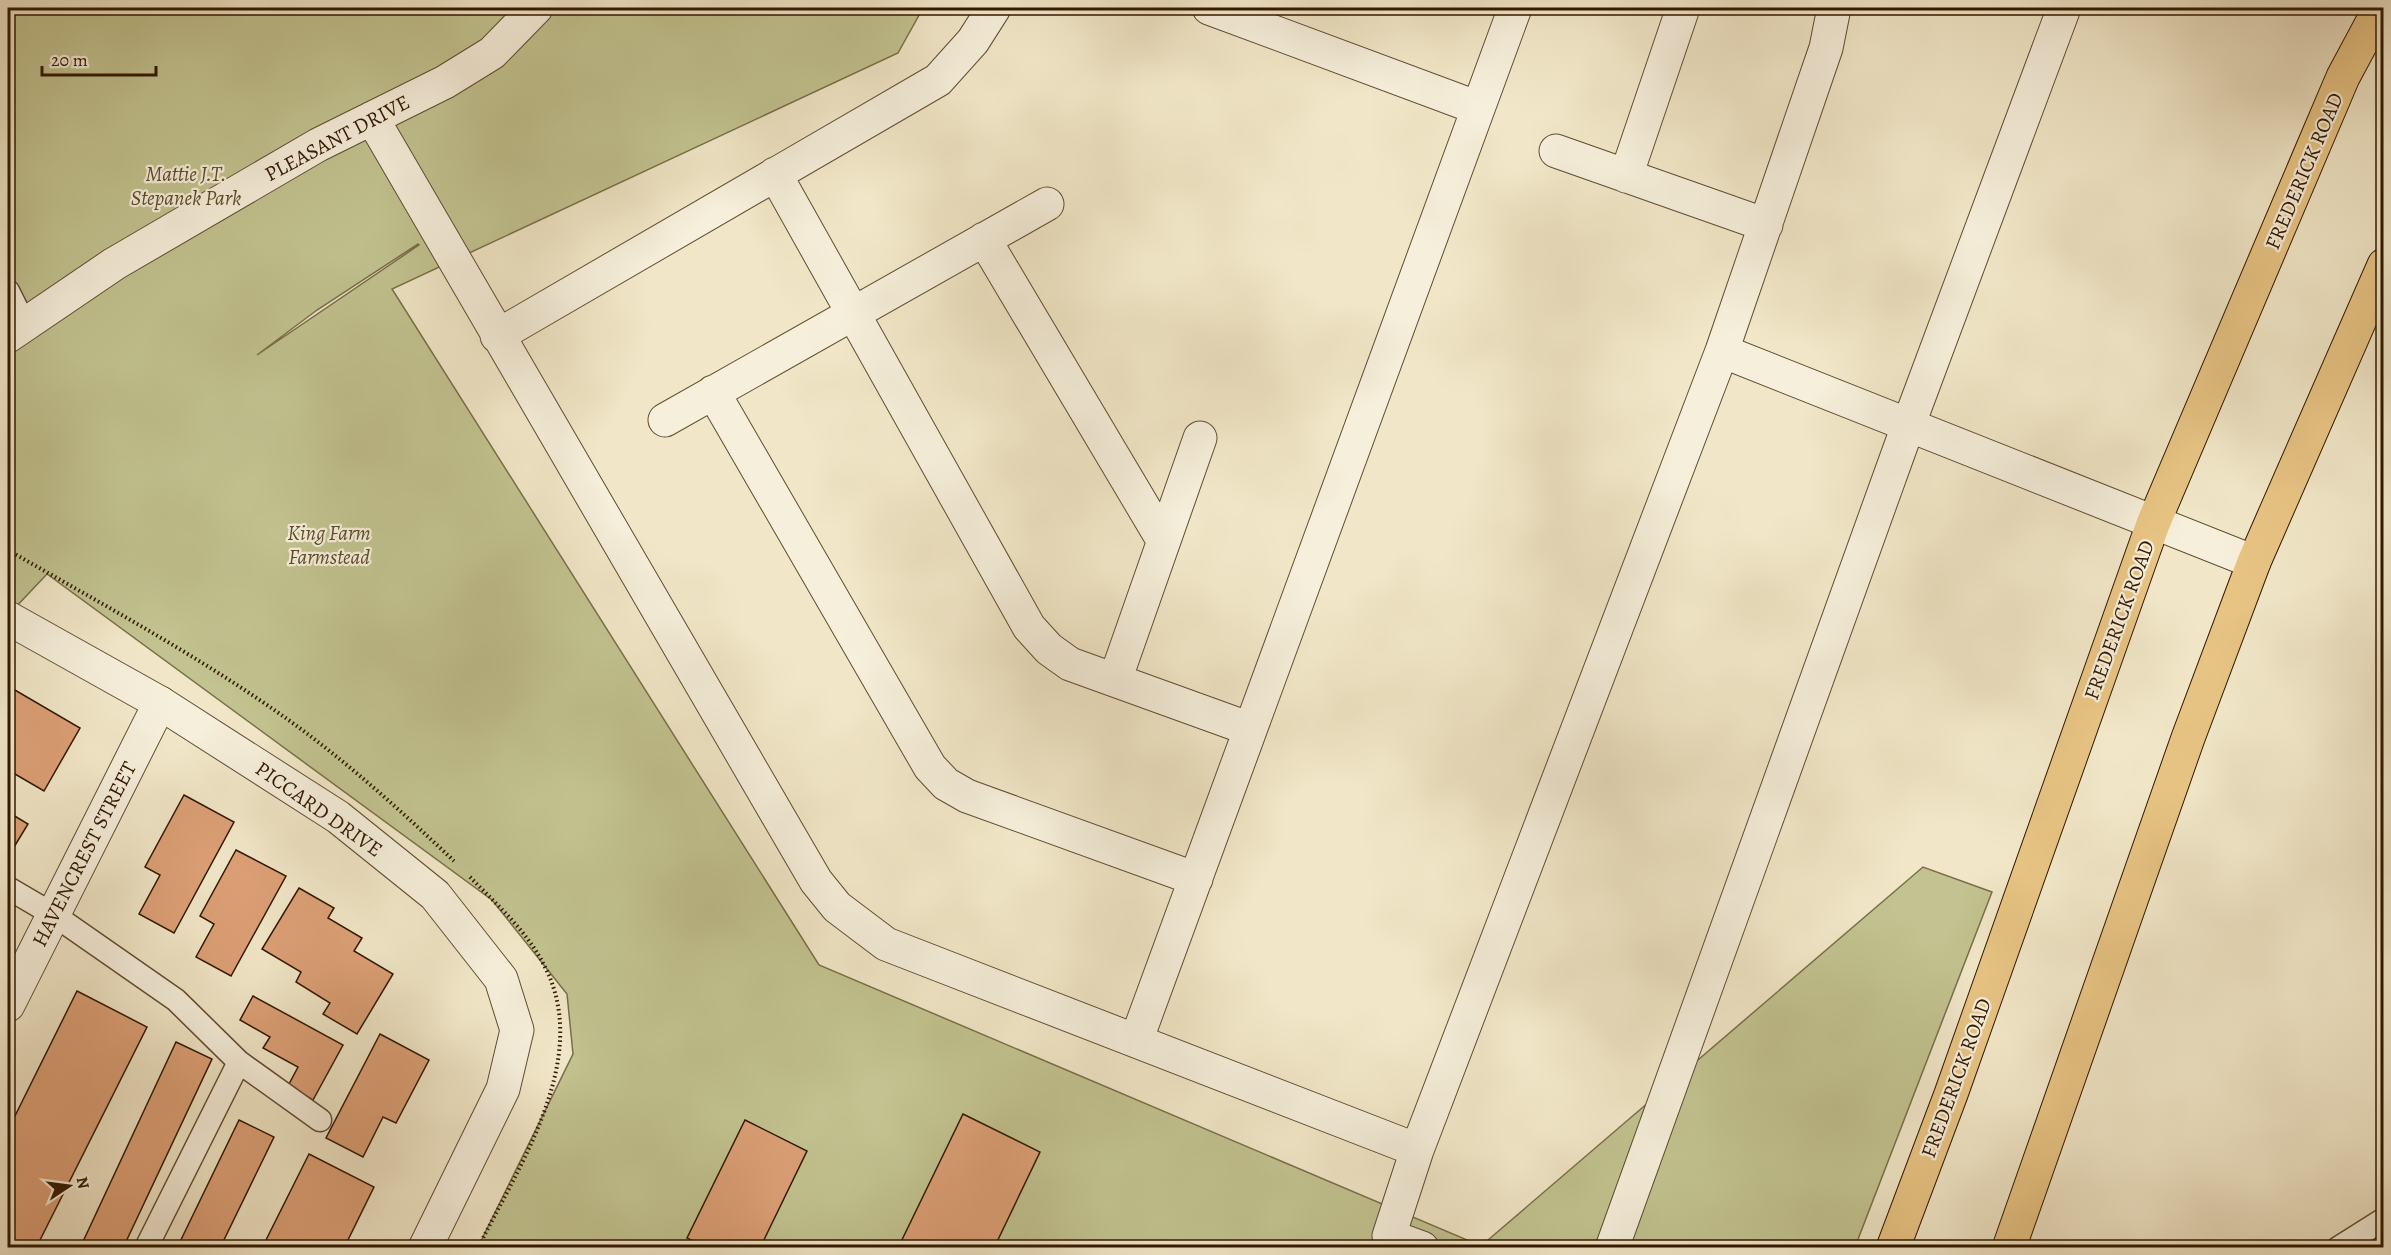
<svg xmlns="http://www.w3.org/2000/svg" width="2391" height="1255" font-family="Alegreya,serif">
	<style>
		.green { fill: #c2c390; stroke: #7a6e48; stroke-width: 1.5; fill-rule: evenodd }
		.building { fill: #dda076; stroke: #311800; stroke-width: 1.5 }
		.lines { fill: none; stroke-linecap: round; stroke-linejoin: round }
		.service-casing { stroke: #614c32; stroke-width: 25 }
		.minor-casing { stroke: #614c32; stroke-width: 35 }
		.tertiary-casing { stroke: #614c32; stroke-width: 35 }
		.primary-casing { stroke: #311800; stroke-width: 35 }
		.path { stroke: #311800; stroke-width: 4; stroke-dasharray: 1.5 3; stroke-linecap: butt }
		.service { stroke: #f6efdb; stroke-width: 22 }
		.minor { stroke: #f6efdb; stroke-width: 33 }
		.tertiary { stroke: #f6efdb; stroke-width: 33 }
		.primary { stroke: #e8c484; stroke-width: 33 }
		.labels { text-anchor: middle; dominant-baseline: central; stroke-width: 4.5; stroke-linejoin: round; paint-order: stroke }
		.street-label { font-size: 21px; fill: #311800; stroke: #f6efdb }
		.park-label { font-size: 21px; font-style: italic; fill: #5c4b2b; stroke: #f6efdb }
	</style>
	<rect width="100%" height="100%" fill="#f1e7c8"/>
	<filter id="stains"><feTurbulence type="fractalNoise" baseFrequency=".00333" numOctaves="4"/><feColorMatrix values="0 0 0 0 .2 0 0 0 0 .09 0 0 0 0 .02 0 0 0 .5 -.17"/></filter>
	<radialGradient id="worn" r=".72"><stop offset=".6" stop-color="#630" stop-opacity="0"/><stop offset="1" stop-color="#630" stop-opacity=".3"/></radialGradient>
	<path class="green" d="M8,8h915l-25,45 -506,236 427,676 662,281 442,-379 69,25 -137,355h-1377l95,-193 -6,-60 -75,-94 -445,-326 -35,37 -4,-2zM418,244l1,1 -162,110 60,-45z"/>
	<path class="building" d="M8,686l72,42 -36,63 -36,-21z
		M184,795l50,27 -60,111 -35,-19 21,-39 -15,-8z
		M8,812l20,12 -20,33z
		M236,850l50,26 -55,100 -35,-19 18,-33 -14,-8z
		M299,888l35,20 -6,10 34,20 -8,13 39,23 -36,60 -34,-20 7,-11 -34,-21 5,-10 -39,-23z
		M77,991l70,36 -111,221h-28v-118z
		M253,996l90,49 -30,55 -25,-14 10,-19 -35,-19 7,-11 -30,-17z
		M380,1034l49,26 -33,63 -13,-6 -20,40 -37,-19z
		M176,1042l36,17 -89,189h-43z
		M963,1114l77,38 -46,96h-96z
		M239,1120l35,17 -54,111h-43z
		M745,1120l62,31 -47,97h-54l-19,-10z
		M309,1154l65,33 -30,61h-82z"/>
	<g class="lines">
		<g class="service-casing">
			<path id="service" d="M8,291l16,32
				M8,888l46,27 122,85 63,62 81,58
				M146,1248l93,-186
				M2338,1248l46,-29"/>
		</g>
		<g class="minor-casing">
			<path id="minor" d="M1209,8l269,100
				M372,118l444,763 21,26 49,37 531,206 305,-799 532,211
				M1556,151l210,74
				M775,174l254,453 20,22 21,15 180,65
				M1626,176l57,-168
				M984,239l179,301
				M8,336l106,-72 204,-119 127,-63 47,-29 44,-45
				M497,336l441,-256 35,-39 21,-33
				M1722,351l104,-303 8,-40
				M713,392l217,375 16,17 21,12 229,83
				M665,420l382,-216
				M1115,680l85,-242
				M8,1005l152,-302
				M1136,1041l379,-1033
				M1417,1150l-28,86 33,12
				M1612,1248l296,-822 156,-418"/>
		</g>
		<g class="tertiary-casing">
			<path id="tertiary" d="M8,618l152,85 178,114 97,78 66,84 16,51 -14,59 -78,159"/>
		</g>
		<g class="primary-casing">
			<path id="primary" d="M1893,1248l58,-154 202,-570 190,-447 37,-69
				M2009,1248l179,-510 66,-176 130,-297"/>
		</g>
		<path class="path" d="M8,550c92,53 185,103 272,164 63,44 119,95 174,147
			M470,877c27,28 58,55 75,90 47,92 -26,198 -67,281"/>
		<use href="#service" class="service"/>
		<use href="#minor" class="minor"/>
		<use href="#tertiary" class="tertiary"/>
		<use href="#primary" class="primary"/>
	</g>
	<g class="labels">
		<g class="street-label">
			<text transform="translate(337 138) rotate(-28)">PLEASANT DRIVE</text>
			<text transform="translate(2304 171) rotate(-67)">FREDERICK ROAD</text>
			<text transform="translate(2119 620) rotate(-70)">FREDERICK ROAD</text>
			<text transform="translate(319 809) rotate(35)">PICCARD DRIVE</text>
			<text transform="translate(84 854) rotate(-63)">HAVENCREST STREET</text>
			<text transform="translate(1956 1078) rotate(-70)">FREDERICK ROAD</text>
		</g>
		<g class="park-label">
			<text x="186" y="174">Mattie J.T.<tspan x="186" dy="24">Stepanek Park</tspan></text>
			<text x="329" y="533">King Farm<tspan x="329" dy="24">Farmstead</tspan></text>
		</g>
	</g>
	<rect width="2391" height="1255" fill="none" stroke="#f1e7c8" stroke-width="30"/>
	<rect x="9" y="9" width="2373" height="1237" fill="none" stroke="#311800" stroke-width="3"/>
	<rect x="15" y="15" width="2361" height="1225" fill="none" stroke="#311800" stroke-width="1.5"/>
	<g transform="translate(69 1186) rotate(77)" stroke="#f6efdb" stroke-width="4.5" paint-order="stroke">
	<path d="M0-4.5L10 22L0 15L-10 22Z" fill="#311800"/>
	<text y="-9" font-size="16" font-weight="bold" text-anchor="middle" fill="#311800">N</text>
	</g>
	<path d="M42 66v9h114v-9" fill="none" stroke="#311800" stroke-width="3"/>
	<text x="51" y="66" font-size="18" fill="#311800" stroke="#f6efdb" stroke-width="4.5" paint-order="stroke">20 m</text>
	<rect width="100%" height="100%" filter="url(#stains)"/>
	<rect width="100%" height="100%" fill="url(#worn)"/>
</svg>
